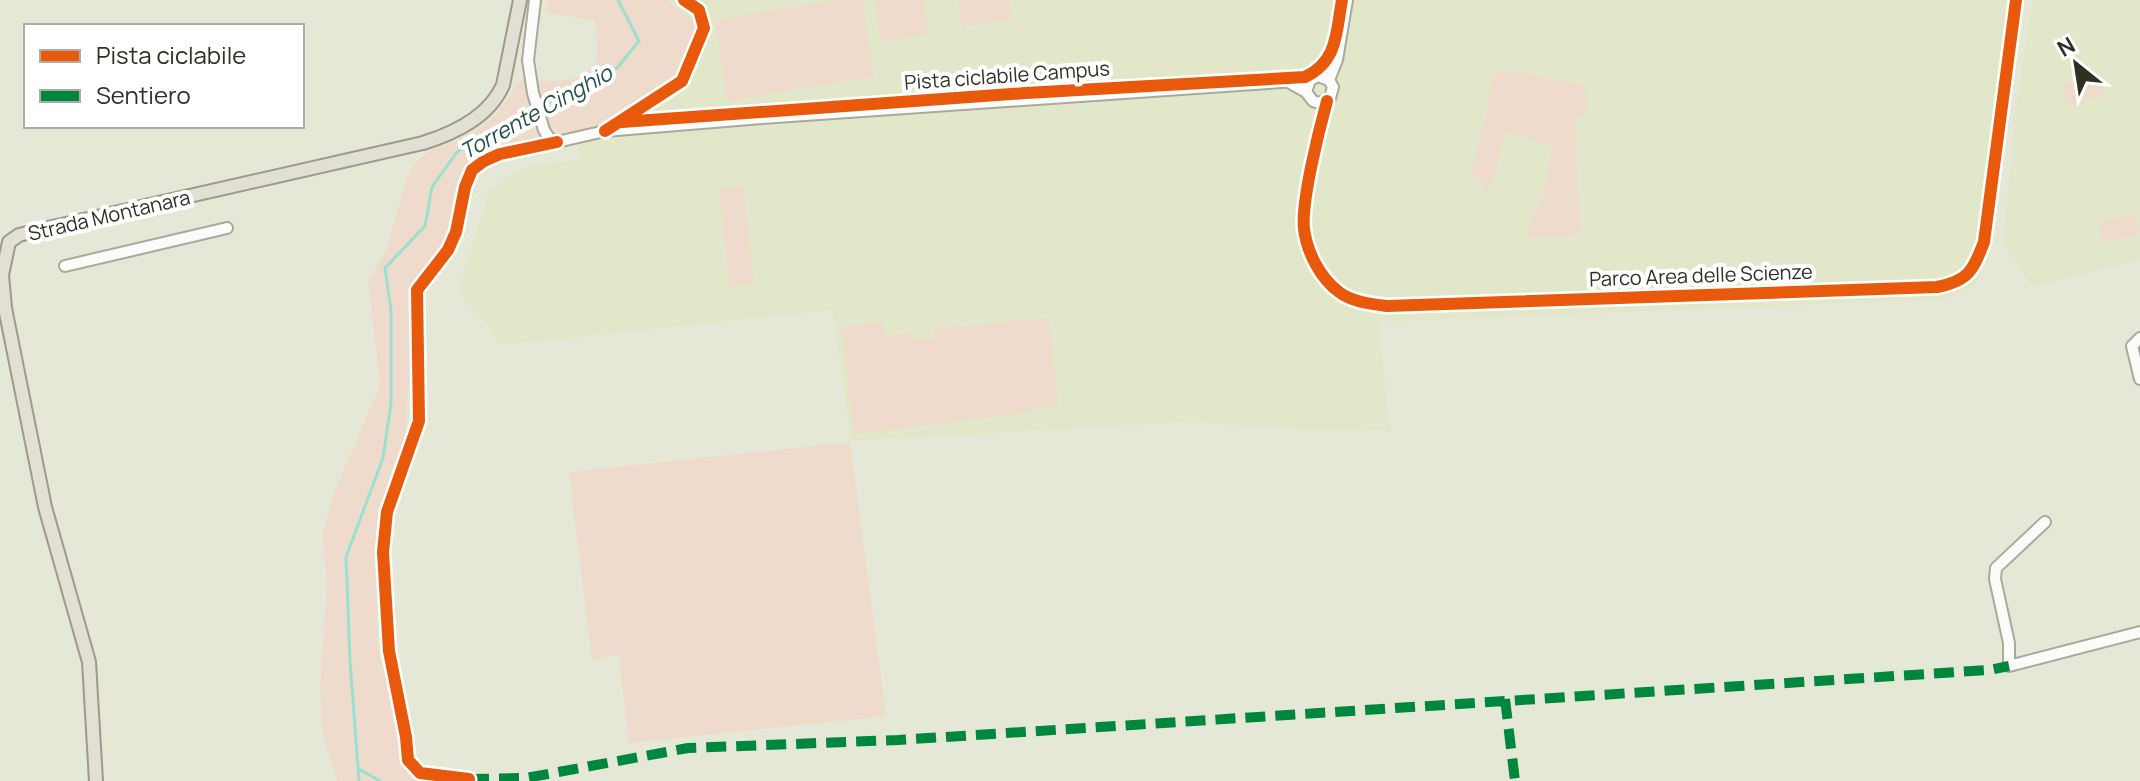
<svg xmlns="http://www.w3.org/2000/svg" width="2140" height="781" font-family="Manrope,sans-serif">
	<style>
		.built { fill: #e3e7ca }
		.green { fill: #efdbcb }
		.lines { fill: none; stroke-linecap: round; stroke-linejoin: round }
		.stream { stroke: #9ae0d1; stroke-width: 3 }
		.minor-casing { stroke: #a8aa9d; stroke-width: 14 }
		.major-casing { stroke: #9e9a88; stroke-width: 16 }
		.minor { stroke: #fbfcf9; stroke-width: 10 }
		.major { stroke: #e2dfd7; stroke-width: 12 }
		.quiet { stroke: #00873e; stroke-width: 10; stroke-dasharray: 20 10; stroke-linecap: butt }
		.cycleway-casing { stroke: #fff; stroke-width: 17 }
		.cycleway { stroke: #e8590c; stroke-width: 12 }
		.labels { text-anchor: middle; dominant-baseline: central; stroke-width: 8; stroke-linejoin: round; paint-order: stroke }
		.street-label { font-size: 20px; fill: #2e3024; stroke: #fff }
		.water-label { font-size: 22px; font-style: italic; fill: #24504a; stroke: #fff }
	</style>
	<rect width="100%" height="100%" fill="#e6e8d7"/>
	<path class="built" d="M665,0h1360l-34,239 -6,25 -9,20 -30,15 -567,23 11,109 -130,-3 -67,-6 -342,19 -19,-131 -329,35 -45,-54 31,-102 38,-22 53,-8 -4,-26 39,-15 80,-96z
		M2032,0h108v259l-109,28 -28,-47 11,-122z"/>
	<path class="green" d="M548,0h117l30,22 -2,16 -19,42 -59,38 -39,15 -78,16 -21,11 -15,18 -15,61 -37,50 3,69 -7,51 1,26 -11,36 -19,50 1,129 12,38 12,66 11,21 39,6h-115l-14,-44 -3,-50 7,-104 -5,-48 13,-44 45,-106 -12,-104 19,-32 18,-67 10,-19 17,-14 35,-11 30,-24 24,-35c20,2 67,8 75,-19 3,-11 -1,-28 -1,-39l-49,-9z
		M840,0h22l12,77 -147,24 -12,-81z
		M875,0h49l5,34 -48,8z
		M958,0h51l3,19 -50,8z
		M1511,71l75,15 1,28 -13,3 6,118 -53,2 3,-15 15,-32 8,-44 -48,-14 -10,40 -11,28 -2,-18 -11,-8 16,-62 5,-37z
		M2098,76l6,20 -37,10 -5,-21z
		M743,186l11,98 -24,2 -11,-97z
		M2135,213l5,21 -37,9 -5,-20z
		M1049,318l9,88 -24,2 -1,4 -179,22 -13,-107 42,-5 2,14 28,-3 2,7 20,-1 -1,-12 7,-1v-3l4,-1 1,6z
		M850,442l36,274 -257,27 -10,-89 -27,6 -23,-188z"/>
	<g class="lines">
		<path class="stream" d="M540,107l77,-39 22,-27 -21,-41
			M359,769l21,12
			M359,781l-9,-120 -4,-104 37,-99 8,-55v-93l-6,-42 40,-42 7,-39 25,-35 77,-41"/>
		<g class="minor-casing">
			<path id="minor" d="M535,0l-7,60 5,33 11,37 5,8 8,4 48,-11 157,-13 548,-38
				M1329,80l8,-20 10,-60
				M1288,82l18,10 7,9 6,2 11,-5 3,-11 -4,-7 -11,-4 -8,4 -4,12
				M1327,101c-8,29 -26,101 -23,128 3,23 16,49 35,63 13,10 32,12 48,14l550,-19c31,-6 36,-16 47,-45l32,-242
				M65,266l162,-38
				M2140,338l-8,8 8,33
				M2045,522l-49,46 -1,11 14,64v23l131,-34"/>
		</g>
		<g class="major-casing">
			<path id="major" d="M96,781l-7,-119 -44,-155 -40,-199 -3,-33 7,-33 10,-7 16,-4 388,-88c32,-10 66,-26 80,-58l17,-85"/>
		</g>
		<use href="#minor" class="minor"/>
		<use href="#major" class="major"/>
		<path class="quiet" d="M1505,699l10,82
			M469,779l57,-1 162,-30 210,-8 1091,-70 20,-4"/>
		<g class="cycleway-casing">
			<path id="cycleway" d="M1327,101c-8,29 -26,101 -23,128 3,23 16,49 35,63 13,10 32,12 48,14l550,-19c31,-6 36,-16 47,-45l32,-242
				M622,122l404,-29 279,-16c33,-16 31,-44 37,-77
				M605,131l77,-50 22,-53 -5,-18 -15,-10
				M469,779l-49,-6 -12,-13 -2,-23 -17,-86 -6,-99 4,-40 32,-91 -2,-131 31,-40 8,-18 9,-45 7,-17 12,-9 16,-7 57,-12"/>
		</g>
		<use href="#cycleway" class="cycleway"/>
	</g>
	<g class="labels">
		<g class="street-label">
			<text transform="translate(1007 75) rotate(-4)">Pista ciclabile Campus</text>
			<text transform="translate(109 215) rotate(-13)">Strada Montanara</text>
			<text transform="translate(1701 275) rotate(-2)">Parco Area delle Scienze</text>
		</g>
		<g class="water-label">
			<text transform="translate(536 112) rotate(-29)">Torrente Cinghio</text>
		</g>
	</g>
	<rect x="24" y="24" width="280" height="104" fill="#ffffff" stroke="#abaca7" stroke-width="2"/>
	<rect x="40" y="50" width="40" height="12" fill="#e8590c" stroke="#abaca7" stroke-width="2"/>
	<text x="96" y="64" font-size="24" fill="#2e3024">Pista ciclabile</text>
	<rect x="40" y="90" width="40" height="12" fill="#00873e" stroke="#abaca7" stroke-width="2"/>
	<text x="96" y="104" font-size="24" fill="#2e3024">Sentiero</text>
	<g transform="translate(2076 64) rotate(330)" stroke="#ffffff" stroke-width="6" paint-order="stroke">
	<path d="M0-6L14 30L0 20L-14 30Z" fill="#2e3024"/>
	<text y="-12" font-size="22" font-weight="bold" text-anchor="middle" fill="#2e3024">N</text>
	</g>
</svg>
